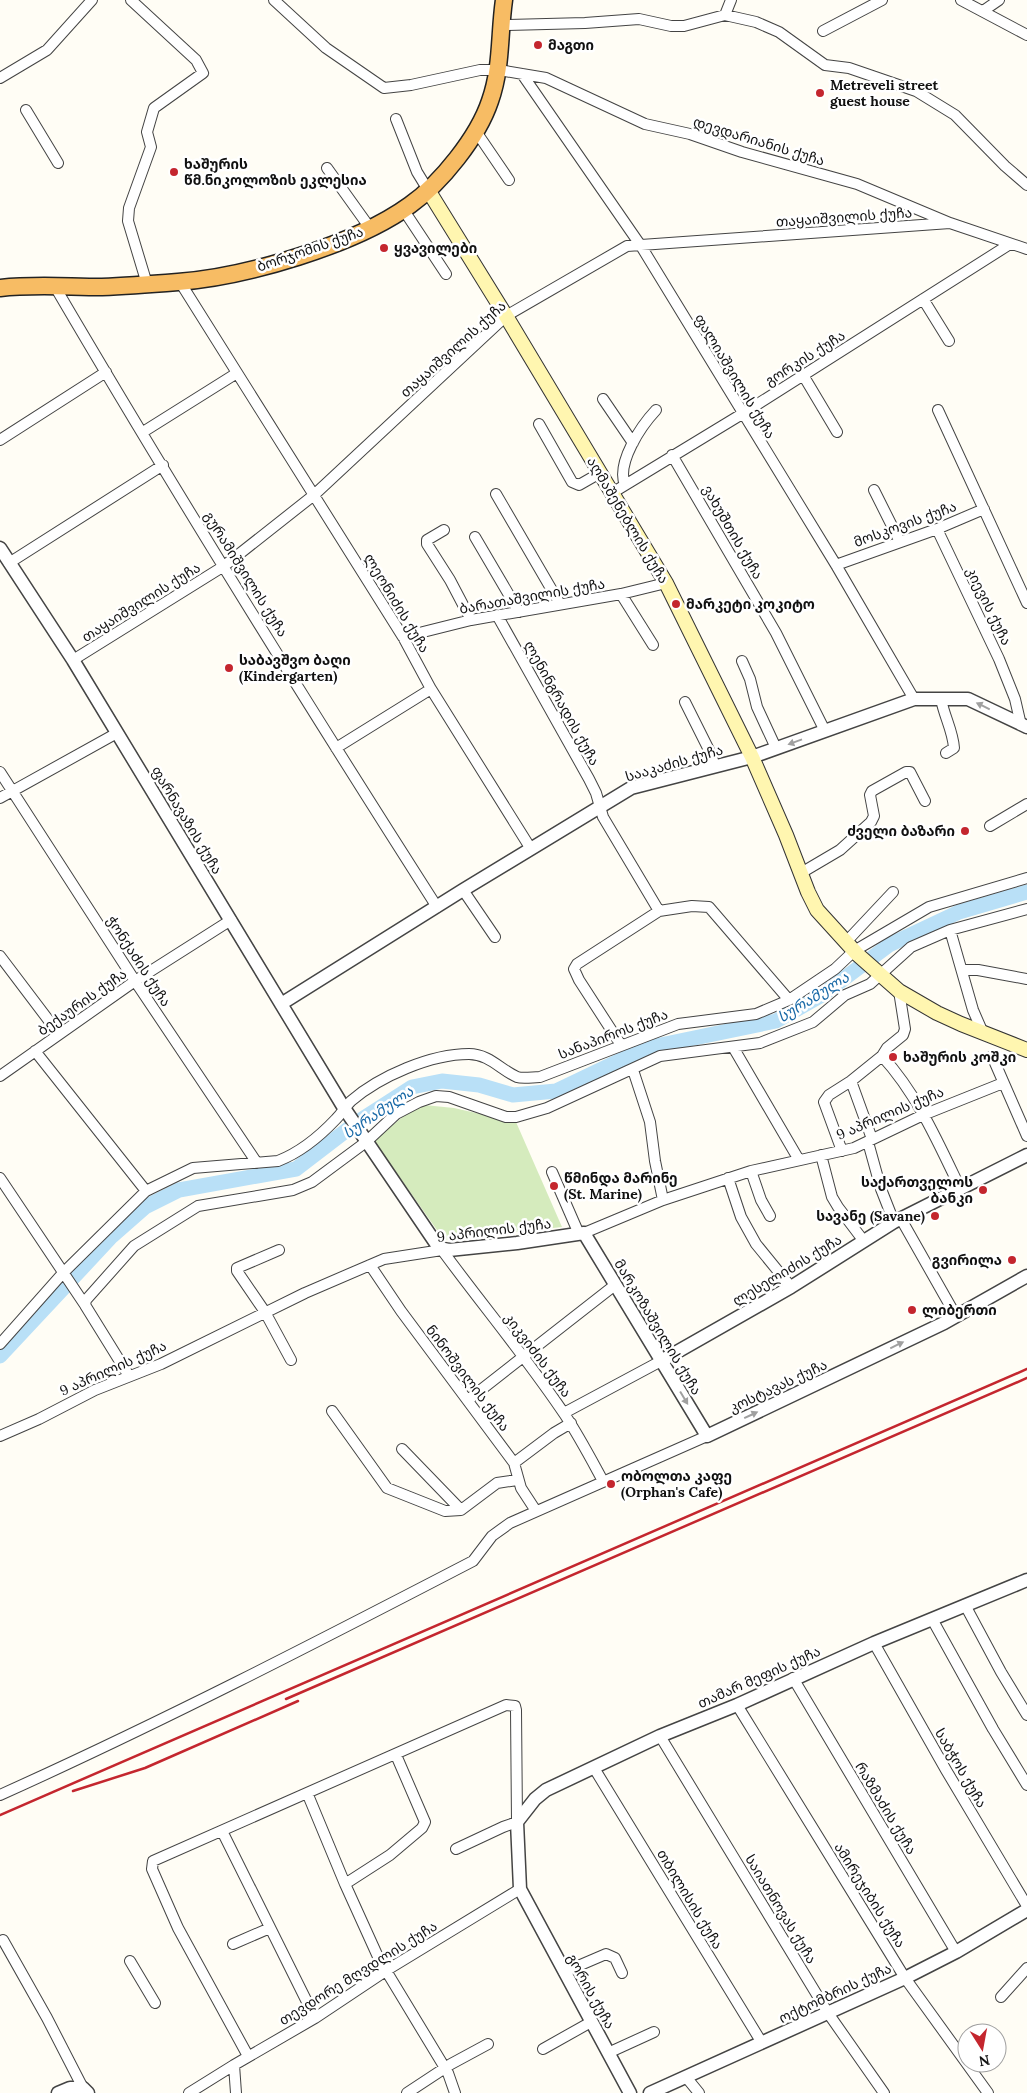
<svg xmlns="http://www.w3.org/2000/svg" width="1027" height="2093" font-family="Lora,'Noto Sans Georgian',serif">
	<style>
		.green { fill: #d5ebbd }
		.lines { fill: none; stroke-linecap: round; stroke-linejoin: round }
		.river { stroke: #b9e0f7; stroke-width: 15 }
		.minor-casing { stroke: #444; stroke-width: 12 }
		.tertiary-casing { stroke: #444; stroke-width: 15 }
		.secondary-casing { stroke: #333; stroke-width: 16 }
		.trunk-casing { stroke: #222; stroke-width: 19 }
		.minor { stroke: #fff; stroke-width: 10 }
		.tertiary { stroke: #fff; stroke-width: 12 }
		.secondary { stroke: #fff6b0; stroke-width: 14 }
		.trunk { stroke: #f7bc64; stroke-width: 16 }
		.rail { stroke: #c4262e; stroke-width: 2.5 }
		.oneway { fill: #a0a0a0 }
		.poi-dot { fill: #c4262e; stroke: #fff; stroke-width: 2 }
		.labels { text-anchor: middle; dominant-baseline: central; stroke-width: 5; stroke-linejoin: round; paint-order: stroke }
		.poi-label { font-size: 14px; font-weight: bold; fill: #111; stroke: #fff; text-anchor: start }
		.street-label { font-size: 14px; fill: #111; stroke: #fff }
		.water-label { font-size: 15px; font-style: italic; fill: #1768a6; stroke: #fff }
	</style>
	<rect width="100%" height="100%" fill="#fffdf5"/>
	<path class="green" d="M424,1105l30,3 62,14 46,105 -118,13 -70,-99 32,-27z"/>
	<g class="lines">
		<path class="river" d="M0,1356l112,-120 33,-29 34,-17 117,-21 60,-46 56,-36 30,-6 37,4 34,10 43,-4 90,-43 130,-27 46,-26 67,-50 70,-33 68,-20"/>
		<g class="minor-casing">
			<path id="minor" d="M131,0l65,60 7,13 -49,35 -7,24 4,15 -22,61 -1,13 19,63
				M274,0l52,48 58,40 27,-3 69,-15h19l47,8 99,46 45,10 52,18 115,32 93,39 77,26
				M961,0l66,35
				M983,11l16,-11
				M725,15l6,-15
				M503,25l82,-2 54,-4 32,7h13l41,-11 31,7 23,10 46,33 24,3 67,23 39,24 50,51 22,19
				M823,31l59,-31
				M522,74l119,172 195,319 78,134
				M0,78l47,-28 45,-50
				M26,110l32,53
				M396,119l21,53 11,18
				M475,130l34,50
				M327,168l43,60
				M403,209l43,65
				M180,282l223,355 28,52 100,160
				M54,285c123,210 252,417 383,622
				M923,299l26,42
				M803,375l34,57
				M603,399l30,44
				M938,410l89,193
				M539,424l33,58 7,3 21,-12
				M143,432l94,-59
				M0,440l106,-68
				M672,455l104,178 49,98
				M625,485c-9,-22 16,-59 31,-75
				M874,490l26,52
				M612,493l130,-79 268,-170
				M496,494l64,110
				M937,529l62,130 16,40 6,26
				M444,530l-17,10v4l23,36 21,40
				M475,537l44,75
				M9,563l154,-98
				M836,565l101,-36 47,-20
				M621,594l32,51
				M497,615l92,164 7,14 7,24 56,94
				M403,637l68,-17 150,-26 45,-11
				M73,660l151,-94 90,-71 192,-179 121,-70 323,-23
				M742,661l8,18 7,28 19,41
				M941,699c3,17 12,32 13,49l-8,5
				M685,702l26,52 4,13
				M336,748l95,-59
				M0,772l135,209 122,182
				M0,798l117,-65
				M990,826l37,-22
				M801,873l39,-23 31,-28 3,-6 -4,-21 2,-4 34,-19h4l15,29
				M463,890l32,47
				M950,930l23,80 10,23
				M846,942l47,-50
				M0,956l59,78
				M962,970h16l49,9
				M621,1045l-42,-65 -5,-11 3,-5 82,-53 33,-5 17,1 80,93
				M733,1047l66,113
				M35,1051l111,140
				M882,1056c35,38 56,86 78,132
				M992,1056l35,80
				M633,1070l17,52 5,39 8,39
				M0,1076l135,-95 96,-61
				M851,1081l21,58
				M868,1142l13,47 13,33
				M842,1151l-18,-49 5,-7 22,-14 31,-25 5,-8 16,-13 2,-6 -6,-38
				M821,1155l11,42 6,10 25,33
				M751,1171l10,29 9,16
				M552,1172l27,62
				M0,1178l85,127 44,71
				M728,1178l13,39 15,27 35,43
				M901,1219l55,97
				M584,1233l79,-33 88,-29 103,-23 69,-33 80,-32
				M279,1250l-42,18v3l28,41 26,48
				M370,1265l31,46 113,152 7,25 15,23
				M85,1305l1,-5 48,-54 64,-40 95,-16 19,-8 54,-40 30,-28 23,-12 17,-6 13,1 57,20h10l31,-9 113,-52 100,-13 53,-21 32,-27 25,-11 41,-37 39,-17 77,-21
				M0,1344l63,-71 83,-82 47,-23 85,-7c23,-9 42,-25 58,-42 6,-6 9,-12 15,-18 29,-25 80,-47 118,-47 20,0 32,16 48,23 6,2 16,0 23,0l138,-53 78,-10 33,-14 46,-31 19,-18 75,-44 98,-29
				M468,1400l147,-115
				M332,1411l55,77 58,23 16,-1 36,-27 20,-3
				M564,1413l97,-52
				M0,1436l39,-17 56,-29 66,-26 144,-71 65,-28 14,-6 58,-9c41,56 85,108 123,165 14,21 26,44 38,66
				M402,1449l59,61
				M514,1463l40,-30 17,-10
				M965,1605l36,67 26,43
				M932,1619l61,110 34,56
				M874,1643l72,127 81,136
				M793,1678l163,274
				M737,1705l168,273 83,115
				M660,1736l168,277 56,80
				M594,1768l168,275
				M0,1795c160,-72 317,-153 473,-234l19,-25 18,-13 197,-87
				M308,1795l37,89 34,75 69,114 7,20
				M222,1831l93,187
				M345,1884l45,-29 32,-27 3,-6 -29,-67
				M3,1940l44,78 36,70
				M233,1944l37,-16
				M130,1961l25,42
				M564,1972l42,-18 9,4 7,15
				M1001,1997l26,-29
				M543,2049l48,-27
				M608,2053l46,-21
				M248,2056l-70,-128 -26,-59 1,-8 353,-156 9,1 1,4 1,112 -14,5 -47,22
				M686,2077l13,16
				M189,2093l45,-28
				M236,2093l-2,-28 81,-47 72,-48 133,-81
				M407,2093l44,-29 37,-20"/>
		</g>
		<g class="tertiary-casing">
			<path id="tertiary" d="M0,548l73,112 271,448 95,140 10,2 68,-7 67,-10 123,203 237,-113 83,-47
				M281,1004l182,-114 168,-102 121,-31 162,-58h54l59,28
				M661,1361l130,-74 103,-65 133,-67
				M58,2093l12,-5h13l5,5
				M630,2093l-110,-204 -3,-67 18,-23 11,-9 114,-54 77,-31 137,-62 153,-63
				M650,2093l255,-115 51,-26 71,-42"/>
		</g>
		<g class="secondary-casing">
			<path id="secondary" d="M428,190l78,126 160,267 86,174 34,78 22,57 9,18 40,44 42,37 38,22 24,11 66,26"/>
		</g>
		<g class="trunk-casing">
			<path id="trunk" d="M0,288c34,-4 68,-1 102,-1 25,-1 51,-3 76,-5 67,-5 177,-37 232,-77 31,-22 68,-68 80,-104 12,-34 9,-66 14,-101"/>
		</g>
		<use href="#minor" class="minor"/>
		<use href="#tertiary" class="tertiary"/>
		<use href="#secondary" class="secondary"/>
		<use href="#trunk" class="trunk"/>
		<path class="rail" d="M286,1699l741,-321
			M73,1791l72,-23 153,-67
			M0,1815l1027,-446"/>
	</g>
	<defs><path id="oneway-solid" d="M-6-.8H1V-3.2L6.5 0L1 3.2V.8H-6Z" transform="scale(1.25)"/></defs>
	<g class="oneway">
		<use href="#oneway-solid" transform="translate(983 706) rotate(-154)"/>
		<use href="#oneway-solid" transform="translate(795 742) rotate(160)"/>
		<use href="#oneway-solid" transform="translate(897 1345) rotate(-26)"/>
		<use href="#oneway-solid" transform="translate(684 1398) rotate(59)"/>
		<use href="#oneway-solid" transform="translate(751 1415) rotate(-25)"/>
	</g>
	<g class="poi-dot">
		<circle cx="538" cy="45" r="5"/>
		<circle cx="820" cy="93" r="5"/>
		<circle cx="174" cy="172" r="5"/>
		<circle cx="384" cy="248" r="5"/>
		<circle cx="676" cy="604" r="5"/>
		<circle cx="229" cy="668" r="5"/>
		<circle cx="965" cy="831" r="5"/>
		<circle cx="893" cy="1057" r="5"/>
		<circle cx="554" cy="1186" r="5"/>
		<circle cx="983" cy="1190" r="5"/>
		<circle cx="935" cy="1216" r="5"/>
		<circle cx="1012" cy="1260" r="5"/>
		<circle cx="912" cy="1310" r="5"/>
		<circle cx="611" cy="1484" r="5"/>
	</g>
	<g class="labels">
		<g class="poi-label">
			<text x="548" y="45">მაგთი</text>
			<text x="830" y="85">Metreveli street<tspan x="830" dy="16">guest house</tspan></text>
			<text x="184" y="164">ხაშურის<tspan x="184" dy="16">წმ.ნიკოლოზის ეკლესია</tspan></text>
			<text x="394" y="248">ყვავილები</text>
			<text x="686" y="604">მარკეტი კოკიტო</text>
			<text x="239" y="660">საბავშვო ბაღი<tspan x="239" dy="16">(Kindergarten)</tspan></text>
			<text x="955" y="831" text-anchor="end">ძველი ბაზარი</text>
			<text x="903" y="1057">ხაშურის კოშკი</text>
			<text x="564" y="1178">წმინდა მარინე<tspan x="564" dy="16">(St. Marine)</tspan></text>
			<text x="973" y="1182" text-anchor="end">საქართველოს<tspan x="973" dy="16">ბანკი</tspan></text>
			<text x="925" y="1216" text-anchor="end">სავანე (Savane)</text>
			<text x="1002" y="1260" text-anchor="end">გვირილა</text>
			<text x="922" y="1310">ლიბერთი</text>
			<text x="621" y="1476">ობოლთა კაფე<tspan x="621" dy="16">(Orphan's Cafe)</tspan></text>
		</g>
		<g class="street-label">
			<text transform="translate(759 141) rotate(17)">დევდარიანის ქუჩა</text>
			<text transform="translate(844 217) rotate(-4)">თაყაიშვილის ქუჩა</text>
			<text transform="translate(310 249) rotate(-19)">ბორჯომის ქუჩა</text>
			<text transform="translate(453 349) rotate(-42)">თაყაიშვილის ქუჩა</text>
			<text transform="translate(805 358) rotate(-32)">გორკის ქუჩა</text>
			<text transform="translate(735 376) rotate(59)">ფალიაშვილის ქუჩა</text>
			<text transform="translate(628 520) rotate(59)">აღმაშენებლის ქუჩა</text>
			<text transform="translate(905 524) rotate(-20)">მოსკოვის ქუჩა</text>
			<text transform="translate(733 532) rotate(60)">ვახუშთის ქუჩა</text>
			<text transform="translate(246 574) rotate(58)">გურამიშვილის ქუჩა</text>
			<text transform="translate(532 596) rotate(-10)">ბარათაშვილის ქუჩა</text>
			<text transform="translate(141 602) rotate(-32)">თაყაიშვილის ქუჩა</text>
			<text transform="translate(397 603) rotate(59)">ლეონიძის ქუჩა</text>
			<text transform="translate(989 606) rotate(64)">კიევის ქუჩა</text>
			<text transform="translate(562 703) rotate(61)">ლენინგრადის ქუჩა</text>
			<text transform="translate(674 763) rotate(-16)">სააკაძის ქუჩა</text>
			<text transform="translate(187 820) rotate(59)">ფარნავაზის ქუჩა</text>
			<text transform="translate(139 961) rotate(57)">ჭონქაძის ქუჩა</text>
			<text transform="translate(82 1002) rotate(-35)">ბექაურის ქუჩა</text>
			<text transform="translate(613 1034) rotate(-21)">სანაპიროს ქუჩა</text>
			<text transform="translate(890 1113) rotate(-23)">9 აპრილის ქუჩა</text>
			<text transform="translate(494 1230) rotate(-7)">9 აპრილის ქუჩა</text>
			<text transform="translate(787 1270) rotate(-31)">ლესელიძის ქუჩა</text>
			<text transform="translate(658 1327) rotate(59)">მარკოზაშვილის ქუჩა</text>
			<text transform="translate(538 1355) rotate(53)">კიკვიძის ქუჩა</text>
			<text transform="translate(113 1368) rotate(-24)">9 აპრილის ქუჩა</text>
			<text transform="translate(468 1378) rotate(53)">ნინოშვილის ქუჩა</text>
			<text transform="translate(778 1386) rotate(-25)">კოსტავას ქუჩა</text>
			<text transform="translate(759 1677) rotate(-24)">თამარ მეფის ქუჩა</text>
			<text transform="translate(961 1768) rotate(60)">საბჭოს ქუჩა</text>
			<text transform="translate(886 1808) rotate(59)">რაზმაძის ქუჩა</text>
			<text transform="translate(870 1895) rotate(58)">ამირეჯიბის ქუჩა</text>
			<text transform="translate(690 1899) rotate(59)">თბილისის ქუჩა</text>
			<text transform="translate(781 1909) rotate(59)">საიათნოვას ქუჩა</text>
			<text transform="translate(358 1973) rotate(-32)">თევდორე მღვდლის ქუჩა</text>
			<text transform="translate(591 1991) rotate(61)">გორის ქუჩა</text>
			<text transform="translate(835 1993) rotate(-25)">ოქტომბრის ქუჩა</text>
		</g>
		<g class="water-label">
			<text transform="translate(813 997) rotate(-32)">სურამულა</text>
			<text transform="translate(378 1112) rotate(-34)">სურამულა</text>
		</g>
	</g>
	<g transform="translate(982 2048) rotate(169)"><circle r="24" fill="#ffffff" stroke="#a0a0a0"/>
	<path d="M0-4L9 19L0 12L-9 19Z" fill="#c4262e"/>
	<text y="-8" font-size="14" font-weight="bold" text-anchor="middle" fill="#111111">N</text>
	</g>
</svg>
